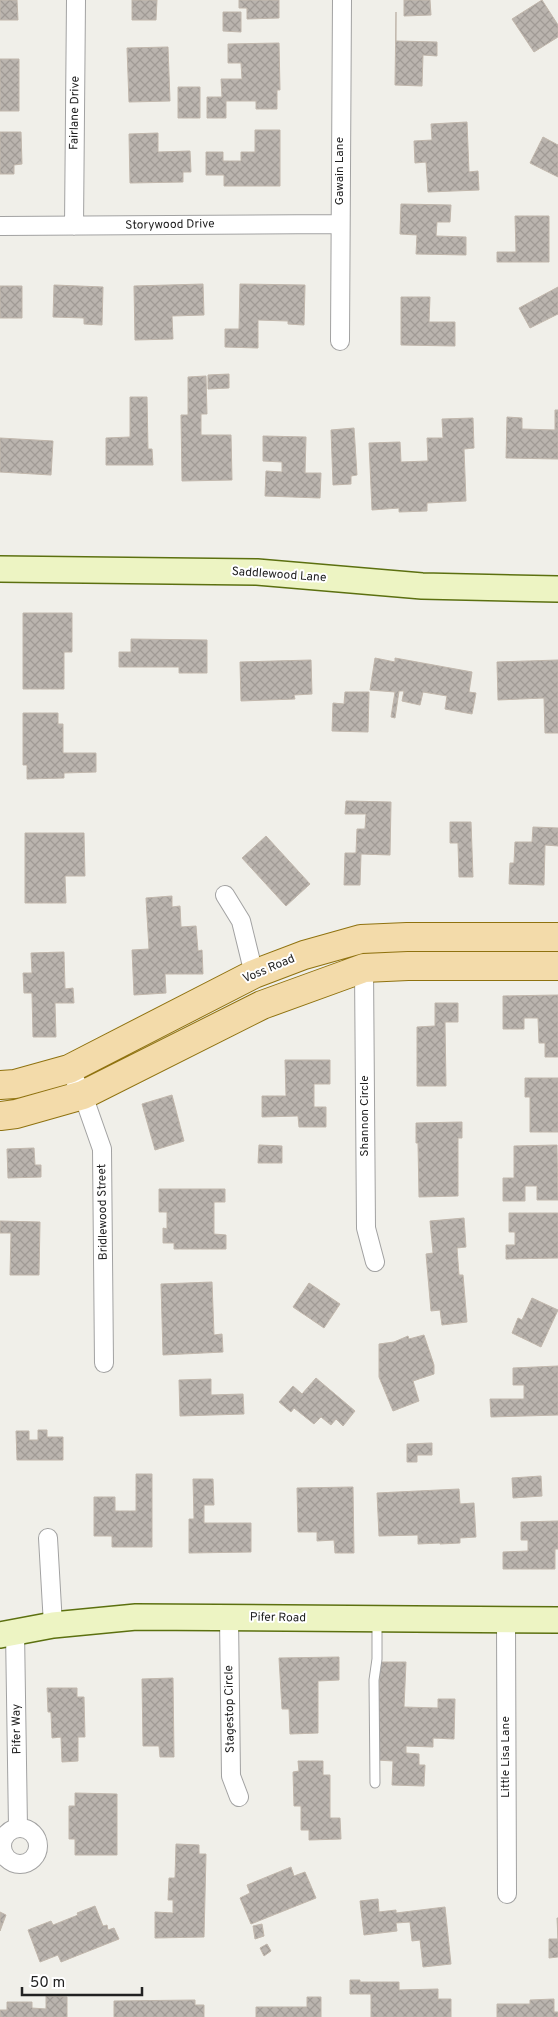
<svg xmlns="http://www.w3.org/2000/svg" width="558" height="2017" font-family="Overpass,sans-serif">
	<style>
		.building { fill: url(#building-cross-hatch); stroke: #c1b7ac }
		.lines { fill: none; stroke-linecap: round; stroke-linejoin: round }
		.lane-casing { stroke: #a2a2a2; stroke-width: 11 }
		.street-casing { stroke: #a2a2a2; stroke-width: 20 }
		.secondary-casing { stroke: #5c7010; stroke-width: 28 }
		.primary-casing { stroke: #8f720f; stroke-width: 30 }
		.lane { stroke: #fff; stroke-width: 9 }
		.street { stroke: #fff; stroke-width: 18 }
		.secondary { stroke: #edf4c3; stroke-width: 25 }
		.primary { stroke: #f3dbaa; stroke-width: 28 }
		.labels { text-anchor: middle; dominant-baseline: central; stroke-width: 4; stroke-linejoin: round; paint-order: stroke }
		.street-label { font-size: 12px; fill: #212121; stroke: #fff }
	</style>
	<defs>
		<pattern id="building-cross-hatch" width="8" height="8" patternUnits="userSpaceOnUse" patternTransform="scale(1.25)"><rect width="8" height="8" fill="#bab4ae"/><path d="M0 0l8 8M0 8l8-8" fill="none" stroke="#a09a95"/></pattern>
	</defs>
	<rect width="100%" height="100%" fill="#f0efe9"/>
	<path class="building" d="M0,0h17l1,20h-18z
		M132,0h25l-1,20h-24z
		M239,0h40v18l-32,1v-11h-8z
		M404,0h26l1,15 -27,1z
		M542,0l16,25v12l-24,15 -22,-33z
		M223,12h18v20l-18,-1z
		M396,12v29l41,1v14l-14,-1 -1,31 -27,-1z
		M279,43l1,47h-3v19h-21v-8h-30v17h-19v-21h15l-1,-18h21l-1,-16h-13v-19z
		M168,47l2,54 -41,1 -2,-54z
		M0,59h19v52h-19z
		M178,87h22v31h-22z
		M467,122l2,50 9,-1 1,19 -51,2 -2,-30 -11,1 -1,-22 18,-1 -1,-16z
		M255,130h25v56h-56v-11h-18v-23h17v9h18v-9h14z
		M0,132h21l1,32 -8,1v9h-14z
		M158,133v19l32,-1 1,21h-8v10l-53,1 -1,-49z
		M543,137l15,8v32l-28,-14z
		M401,204l50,1 -1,17h-13l-1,14 30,1v18l-50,-1 1,-19 -17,-1z
		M515,216h34v46h-52v-10h19z
		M203,284l1,31 -32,1 1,23 -38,1 -1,-54z
		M240,284l65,1 -1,40 -16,-1v-3l-30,-1v28l-33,-1v-18h14z
		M54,285l49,2 -1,38 -18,-1v-6l-31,-1z
		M0,286h22v32h-22z
		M558,287v27l-28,14 -11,-20z
		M401,297h29l-1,25h26v24l-54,-1z
		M229,374v14l-21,1v-14z
		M206,376l1,38h-6v21h30l1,45 -50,1 -1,-66h7v-38z
		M130,397h17l1,52h4l1,16h-47v-27l24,-1z
		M555,410h3v49l-52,-1 1,-41 15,1v11l33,1z
		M473,418l1,30 -10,1 2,52 -39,2v8l-28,1v-4l-27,2 -3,-67 31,-1 1,20 27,-1 -1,-23h16l-1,-19z
		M354,428l3,47 -6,1v8l-18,1 -2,-55z
		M263,436l43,1 -1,36h16l-1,25 -55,-2 1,-25 16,1v-10l-19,-1z
		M0,438l53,3 -2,34 -51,-3z
		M23,613h49v39h-8v37h-41z
		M131,639l76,1v33h-28v-6h-60v-15h12z
		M375,658l20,4v-4l77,14 -3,20 7,1 -4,21 -27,-5 2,-13 -24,-4 -3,13 -18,-4 2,-10h-5l-4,27 -4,-1 4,-25 -25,-2z
		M311,660l1,34 -18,1 1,4 -54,2 -1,-39z
		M558,660v73h-13l-1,-35 -46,2 -1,-38z
		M345,692h24l-1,40 -36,-1 1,-28 11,1z
		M23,713h35v11h5v29h33v19l-32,1v5l-37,1v-14h-4z
		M346,801l45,1 -1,53 -29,-1 -1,31h-16l1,-32h11l1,-24h8l1,-15h-21z
		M450,822h21l2,55h-14l-1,-34h-8z
		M533,827l25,1v18l-13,-1 -1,40 -35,-1 1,-21h4l1,-21h17z
		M25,833h59l1,43h-20l1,27h-41z
		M266,836l44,48 -24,22 -44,-48z
		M172,896v11l8,-1 1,21 15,-1 2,25 4,-1 1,24h-38l1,19 -32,2 -2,-45 17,-1 -3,-51z
		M64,952l1,37 8,-1 1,15h-19l1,34h-23l-1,-44h-8l-1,-20h9l-1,-20z
		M558,995v62h-13v-14h-6l-1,-25h-14v11h-21v-33z
		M435,1003h23v19h-13l1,64h-29v-59l18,-1z
		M285,1060h45v24h-16v23h12v20h-27l-1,-11 -36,1v-21h24z
		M525,1078h33v54h-28v-35h-5z
		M172,1095l12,46 -29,9 -13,-46z
		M462,1122v16h-4v58l-39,1 -1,-54h-2v-20z
		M259,1145l23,1v17h-24z
		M557,1145l1,55h-21v-14h-12v15h-22v-23h11v-32z
		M34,1148l1,17h6v12l-33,1 -1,-29z
		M159,1189h66v13h-11v32l12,1v14h-52v-6h-11v-15l4,1v-17h-8z
		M509,1213h49v45l-52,1v-14h9v-13h-6z
		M464,1218l2,29 -9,1 2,27h4l4,47 -25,3 -2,-15 -9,1 -5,-57 7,-1 -3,-32z
		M0,1221l40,1 -1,53h-29l1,-42h-11z
		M212,1282l2,53 8,-1 1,18 -60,3 -2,-71z
		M309,1283l31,21 -16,24 -31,-21z
		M532,1298l26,12 -17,37 -29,-14 6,-15 4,2z
		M424,1335l10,30v9l-21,7 6,20 -26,10 -14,-34v-33l15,-2 14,-6 1,3z
		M558,1366v49l-67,2 -1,-18h34v-14h-11v-17z
		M316,1378l39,33 -12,15 -7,-7 -5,6 -10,-8 -7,7 -20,-16 -3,4 -12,-10 14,-16 9,8z
		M211,1379v16l32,-1 1,20 -64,2 -1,-36z
		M38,1430h9v7h16v23h-46l-1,-29h13v9h9z
		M432,1443v12h-15v7h-10v-18z
		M136,1474h16v73h-40v-11h-18v-39h21v14h21z
		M541,1476l1,20 -29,2 -1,-20z
		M193,1479h20l1,26h-10v18h47v29l-62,1v-34h5z
		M353,1487l1,66h-19l-1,-13 -17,1v-9h-19l-1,-44z
		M459,1489l1,15 14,-1 2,34 -16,1v5l-20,1v-1l-22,1v-9l-39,1 -2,-43z
		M558,1521v28h-3v20h-52v-17l25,-1v-11h-7v-18z
		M339,1657v23l-21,1v52l-28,1 -1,-25h-7l-3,-51z
		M380,1662h26l-2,45 34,1v-9h17l-1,40 -21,-1v9l-27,-1v7l13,1v11h6l-1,21 -32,-1 1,-24 -16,-1z
		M173,1678l1,79h-14l-1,-11h-16l-1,-67z
		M47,1688h30v9h7l1,40h-7v24l-16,1 -1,-25 -9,1 -1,-26h-3z
		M298,1761h25v14h7v43h10l1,21 -32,1v-10h-8v-24h-7l-1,-34 6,-1z
		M75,1793l42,1v61h-42v-16h-6v-33h6z
		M176,1844l23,1v9h7l-2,83 -49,1v-26l18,1v-13h-5l1,-22h6z
		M291,1867l3,9 11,-4 11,26 -65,26 -11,-26 10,-5 -3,-8z
		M378,1899l1,13 17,-2v3l49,-6 6,57 -28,3 -3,-27 -8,1 -2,-19 -14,1 1,8 -33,4 -4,-34z
		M95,1906l8,20 4,-1 1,5 6,-2 5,11 -58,23 -3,-7 -18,7 -12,-32 23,-9 2,4 25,-10 -1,-2z
		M0,1912l6,3 -6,16z
		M557,1918h1v39l-9,1v-19h9z
		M262,1924l2,12 -9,3 -2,-13z
		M267,1944l4,7 -7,5 -4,-8z
		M350,1980h10v2h39v8l39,-1v10h13v18h-80v-23h-21z
		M46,1996l21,1v20h-67v-7h7v-8h25v6l14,1z
		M307,1997h14v20h-65v-10h51z
		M554,1999v13h4v5h-61v-13h33v-4z
		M195,2000v5h9v12h-90v-16z"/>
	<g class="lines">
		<g class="lane-casing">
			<path id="lane" d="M375,1783l-1,-103 3,-21v-38"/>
		</g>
		<g class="street-casing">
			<path id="street" d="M0,226l340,-2
				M74,226l2,-226
				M340,341l2,-341
				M225,895l16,26 13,53
				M364,968l2,260 9,34
				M69,1069l14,26 19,54 2,214
				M48,1538l5,87
				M229,1618l2,158 8,21
				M506,1621l1,273
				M15,1631l3,197
				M2 1846a18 18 0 1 1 36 0a18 18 0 1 1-36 0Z"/>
		</g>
		<g class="secondary-casing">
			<path id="secondary" d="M0,569l257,3 165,14 136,3
				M0,1635l53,-10 83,-8 422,3"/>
		</g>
		<g class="primary-casing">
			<path id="primary" d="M0,1085l15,-1 54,-15 185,-95 50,-19 57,-16 46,-2h151
				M0,1116l16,-2 67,-19 179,-90 102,-37 44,-2h150"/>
		</g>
		<use href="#lane" class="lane"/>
		<use href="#street" class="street"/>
		<use href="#secondary" class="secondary"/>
		<use href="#primary" class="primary"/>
	</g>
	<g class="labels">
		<g class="street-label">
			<text transform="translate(75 113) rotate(-89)">Fairlane Drive</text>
			<text transform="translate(340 171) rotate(-90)">Gawain Lane</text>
			<text transform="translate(170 225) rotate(-1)">Storywood Drive</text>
			<text transform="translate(279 575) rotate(4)">Saddlewood Lane</text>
			<text transform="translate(269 969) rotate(-23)">Voss Road</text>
			<text transform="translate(365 1116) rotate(-90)">Shannon Circle</text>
			<text transform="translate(103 1212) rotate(-91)">Bridlewood Street</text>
			<text transform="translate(278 1618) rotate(1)">Pifer Road</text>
			<text transform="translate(230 1709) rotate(-91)">Stagestop Circle</text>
			<text transform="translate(17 1729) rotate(-91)">Pifer Way</text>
			<text transform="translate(506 1757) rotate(-90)">Little Lisa Lane</text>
		</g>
	</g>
	<path d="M22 1987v8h120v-8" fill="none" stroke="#212121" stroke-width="2.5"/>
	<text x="30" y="1987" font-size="15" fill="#212121" stroke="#ffffff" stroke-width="4" paint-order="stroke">50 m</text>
</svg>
